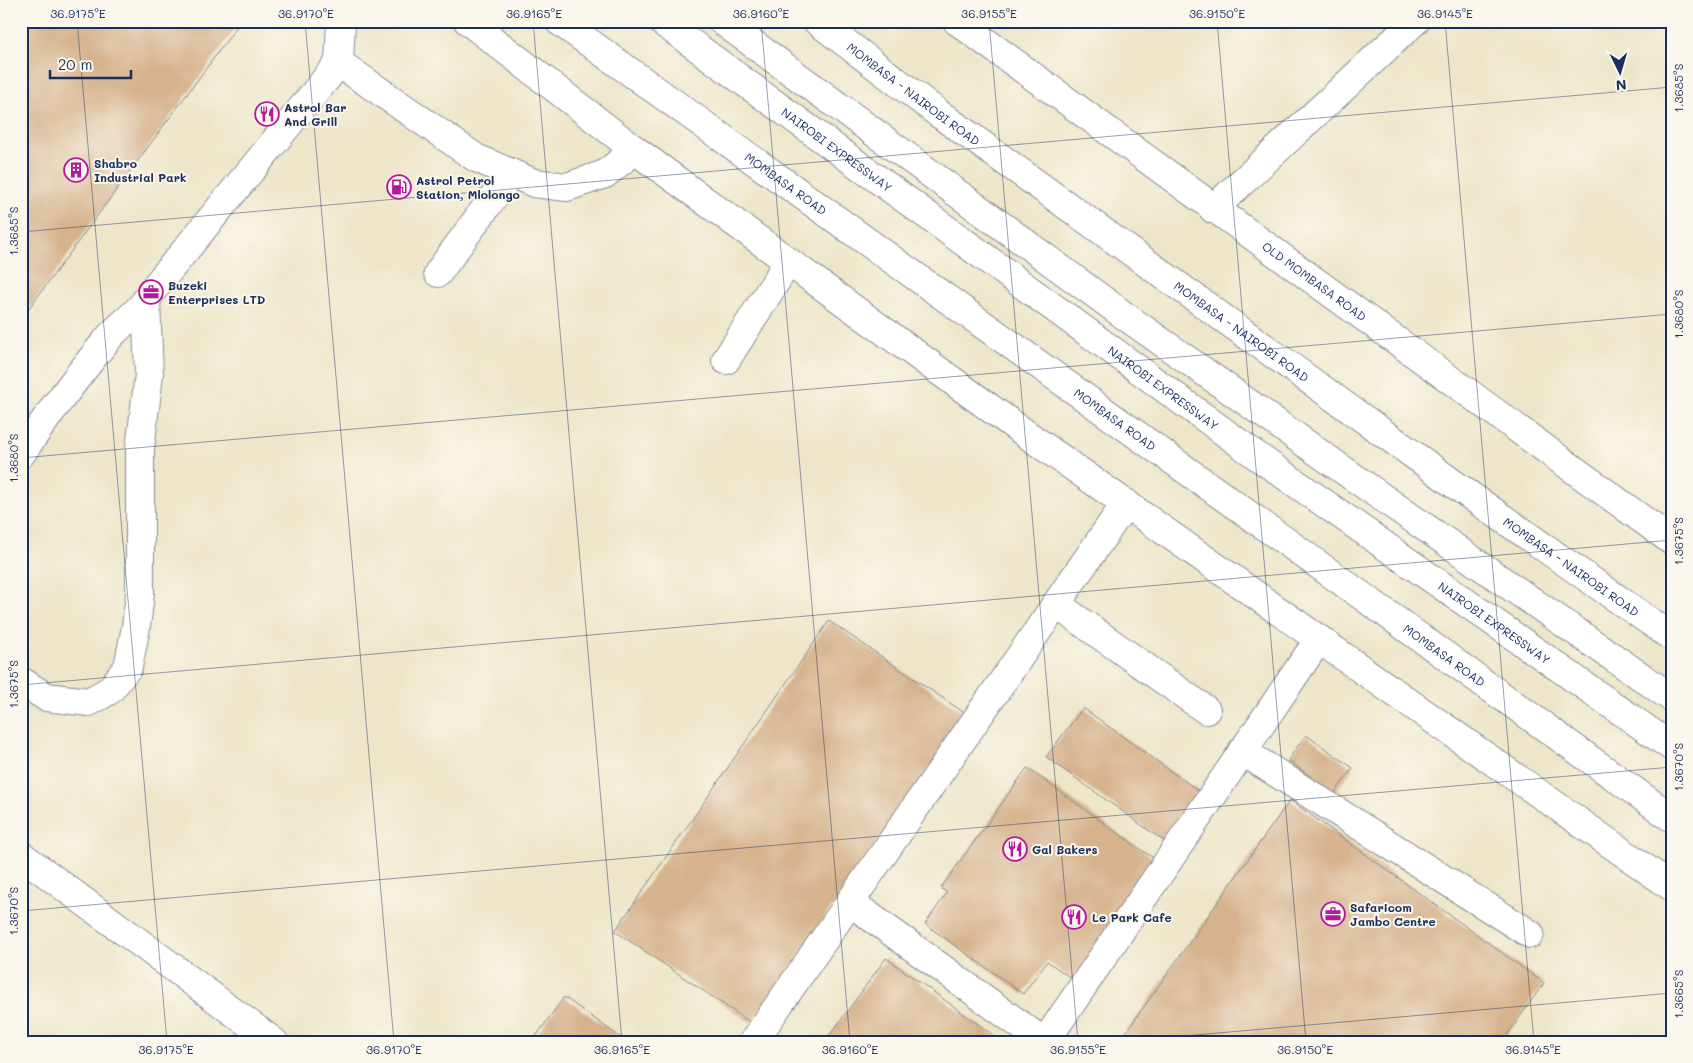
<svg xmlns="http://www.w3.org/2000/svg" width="1693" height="1063" font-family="Mali,sans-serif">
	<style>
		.building { fill: #d6b28d }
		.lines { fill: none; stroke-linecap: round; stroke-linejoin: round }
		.minor-casing { stroke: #848a94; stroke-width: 30 }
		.highway-casing { stroke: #848a94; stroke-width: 30 }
		.minor { stroke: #fff; stroke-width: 28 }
		.highway { stroke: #fff; stroke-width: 28 }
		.ticks { fill: none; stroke: #1b2f5e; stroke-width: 1; stroke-opacity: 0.45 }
		.labels { text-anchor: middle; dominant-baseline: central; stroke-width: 4; stroke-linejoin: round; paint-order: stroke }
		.street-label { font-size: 12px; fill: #1b2f5e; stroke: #fbf7ec }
		.poi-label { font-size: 12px; font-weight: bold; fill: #1b2f5e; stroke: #fbf7ec; text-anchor: start }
		.neatline { fill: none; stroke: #1b2f5e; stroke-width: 2 }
		.ticks-label { font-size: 12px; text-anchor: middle; fill: #1b2f5e }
	</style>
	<rect width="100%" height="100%" fill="#fbf7ec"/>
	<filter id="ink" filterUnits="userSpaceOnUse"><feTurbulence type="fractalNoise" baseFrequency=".02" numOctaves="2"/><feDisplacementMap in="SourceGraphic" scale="10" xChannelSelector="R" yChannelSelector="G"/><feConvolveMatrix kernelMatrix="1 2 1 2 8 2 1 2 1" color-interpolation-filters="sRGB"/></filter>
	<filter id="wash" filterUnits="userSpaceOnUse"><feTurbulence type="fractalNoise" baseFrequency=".0096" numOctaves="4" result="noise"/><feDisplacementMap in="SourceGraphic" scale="20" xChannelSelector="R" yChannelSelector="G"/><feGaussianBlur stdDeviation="1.12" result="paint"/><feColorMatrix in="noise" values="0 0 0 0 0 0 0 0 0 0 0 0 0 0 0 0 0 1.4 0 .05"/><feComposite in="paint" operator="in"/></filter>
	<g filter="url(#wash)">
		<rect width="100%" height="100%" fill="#ede6c9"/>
		<g id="blocks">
			<path class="building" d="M21,21h220l-220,298z
				M829,621l137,93 -215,309 -136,-92z
				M1083,708l124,89 -36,49 -125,-89z
				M1306,735l47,33 -19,26 -46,-34z
				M1027,768l133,95 -85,118 -28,-20 -24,33 -98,-70 22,-31 -6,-5z
				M1290,800l254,183 -42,59h-383z
				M886,958l117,84h-178z
				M564,997l63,45h-95z"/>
		</g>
	</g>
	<g filter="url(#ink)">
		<use href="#blocks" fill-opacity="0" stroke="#848a94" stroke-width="1"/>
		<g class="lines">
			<g class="minor-casing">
				<g id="minor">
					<path d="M341,21l-2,42 137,95 58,25 33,4 38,-13 30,-24"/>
					<path d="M468,21l167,129 377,274 660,463"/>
					<path id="s1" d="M957,21l715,520"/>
					<path d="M1213,209l202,-188"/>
					<path d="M438,273l73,-100"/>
					<path d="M726,360l62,-98"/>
					<path d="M21,454c27,-39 55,-77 86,-114 13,-17 35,-28 44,-48l188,-229"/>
					<path d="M1056,604l150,106"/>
					<path d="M21,681l25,16 43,5 21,-12 18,-23 8,-40 4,-33v-145l9,-75 -3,-73"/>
					<path d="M1242,751l288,183"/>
					<path d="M21,855l253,187"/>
					<path d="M753,1042l97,-140"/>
					<path d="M1044,1042l-194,-140 276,-399"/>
					<path d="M1045,1042l274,-403"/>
				</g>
			</g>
			<g class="highway-casing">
				<g id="highway">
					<path id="s2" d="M559,21l1113,797"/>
					<path id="s3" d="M661,21l596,435 415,291"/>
					<path d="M722,21l403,295 265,187 282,195"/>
					<path id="s4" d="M817,21l121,92 530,381 204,143"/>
				</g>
			</g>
			<use href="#minor" class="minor"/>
			<use href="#highway" class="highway"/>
		</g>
	</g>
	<path class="ticks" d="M77,21l90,1021M305,21l89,1021M533,21l89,1021M761,21l89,1021M989,21l89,1021M1217,21l89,1021M1445,21l89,1021M21,232l1651,-145M21,458l1651,-144M21,685l1651,-145M21,911l1651,-144M1116,1042l556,-49"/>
	<defs>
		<g id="restaurant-ring" transform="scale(1.25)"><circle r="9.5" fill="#fbf7ec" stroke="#b5179e" stroke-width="1.5"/><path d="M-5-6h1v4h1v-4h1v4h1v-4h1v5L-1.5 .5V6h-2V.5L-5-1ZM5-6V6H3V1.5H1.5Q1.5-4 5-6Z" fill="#b5179e"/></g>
		<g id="building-ring" transform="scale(1.25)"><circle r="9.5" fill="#fbf7ec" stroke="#b5179e" stroke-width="1.5"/><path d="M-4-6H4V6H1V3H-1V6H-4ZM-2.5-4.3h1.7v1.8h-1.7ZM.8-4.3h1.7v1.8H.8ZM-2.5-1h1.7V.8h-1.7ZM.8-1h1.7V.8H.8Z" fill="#b5179e"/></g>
		<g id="fuel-ring" transform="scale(1.25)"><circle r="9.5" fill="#fbf7ec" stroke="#b5179e" stroke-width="1.5"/><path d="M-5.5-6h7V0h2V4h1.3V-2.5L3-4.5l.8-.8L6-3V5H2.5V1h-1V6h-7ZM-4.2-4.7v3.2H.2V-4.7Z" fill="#b5179e"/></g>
		<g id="office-ring" transform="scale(1.25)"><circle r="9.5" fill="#fbf7ec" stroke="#b5179e" stroke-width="1.5"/><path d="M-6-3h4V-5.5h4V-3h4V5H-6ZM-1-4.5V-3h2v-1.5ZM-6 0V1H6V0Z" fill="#b5179e"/></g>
	</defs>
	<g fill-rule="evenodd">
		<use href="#restaurant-ring" x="267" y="114"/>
		<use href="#building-ring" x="76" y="170"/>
		<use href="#fuel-ring" x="399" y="187"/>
		<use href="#office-ring" x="151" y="292"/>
		<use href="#restaurant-ring" x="1015" y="849"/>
		<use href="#office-ring" x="1333" y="914"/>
		<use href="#restaurant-ring" x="1074" y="917"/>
	</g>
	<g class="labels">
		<g class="street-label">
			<text stroke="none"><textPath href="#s4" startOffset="121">MOMBASA - NAIROBI ROAD</textPath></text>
			<text stroke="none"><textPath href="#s3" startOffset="218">NAIROBI EXPRESSWAY</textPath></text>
			<text stroke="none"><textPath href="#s2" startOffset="279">MOMBASA ROAD</textPath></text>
			<text stroke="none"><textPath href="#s1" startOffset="442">OLD MOMBASA ROAD</textPath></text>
			<text stroke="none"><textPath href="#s4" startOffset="526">MOMBASA - NAIROBI ROAD</textPath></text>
			<text stroke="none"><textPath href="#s3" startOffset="622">NAIROBI EXPRESSWAY</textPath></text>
			<text stroke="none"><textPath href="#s2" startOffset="684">MOMBASA ROAD</textPath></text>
			<text stroke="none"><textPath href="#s4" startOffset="931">MOMBASA - NAIROBI ROAD</textPath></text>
			<text stroke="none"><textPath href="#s3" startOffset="1028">NAIROBI EXPRESSWAY</textPath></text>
			<text stroke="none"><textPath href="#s2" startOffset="1089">MOMBASA ROAD</textPath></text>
		</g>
		<g class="poi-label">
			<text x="284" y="107">Astrol Bar<tspan x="284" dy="14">And Grill</tspan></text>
			<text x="94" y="163">Shabro<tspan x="94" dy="14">Industrial Park</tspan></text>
			<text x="416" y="180">Astrol Petrol<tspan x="416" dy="14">Station, Mlolongo</tspan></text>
			<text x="168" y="285">Buzeki<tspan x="168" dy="14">Enterprises LTD</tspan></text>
			<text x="1032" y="849">Gal Bakers</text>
			<text x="1350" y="907">Safaricom<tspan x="1350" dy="14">Jambo Centre</tspan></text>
			<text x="1092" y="917">Le Park Cafe</text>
		</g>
	</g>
	<rect width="1693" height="1063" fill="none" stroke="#fbf7ec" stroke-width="55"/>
	<g transform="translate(1620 72) rotate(175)" stroke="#fbf7ec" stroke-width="4" paint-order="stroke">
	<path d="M0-4L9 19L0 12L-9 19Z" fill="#1b2f5e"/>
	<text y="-8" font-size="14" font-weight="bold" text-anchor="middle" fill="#1b2f5e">N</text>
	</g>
	<path d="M50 70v8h81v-8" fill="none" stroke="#1b2f5e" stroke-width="2.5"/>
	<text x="58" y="70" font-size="15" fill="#1b2f5e" stroke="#fbf7ec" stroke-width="4" paint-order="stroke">20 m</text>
	<rect x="28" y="28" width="1638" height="1008" class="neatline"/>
	<g class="ticks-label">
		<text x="78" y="18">36.9175°E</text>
		<text x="306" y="18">36.9170°E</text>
		<text x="534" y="18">36.9165°E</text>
		<text x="761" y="18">36.9160°E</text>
		<text x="989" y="18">36.9155°E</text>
		<text x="1217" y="18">36.9150°E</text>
		<text x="1445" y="18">36.9145°E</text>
		<text transform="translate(1679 88) rotate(-90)" y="4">1.3685°S</text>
		<text transform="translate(14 231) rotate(-90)" y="4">1.3685°S</text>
		<text transform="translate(1679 314) rotate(-90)" y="4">1.3680°S</text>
		<text transform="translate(14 458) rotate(-90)" y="4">1.3680°S</text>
		<text transform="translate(1679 541) rotate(-90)" y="4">1.3675°S</text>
		<text transform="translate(14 684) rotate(-90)" y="4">1.3675°S</text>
		<text transform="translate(1679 767) rotate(-90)" y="4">1.3670°S</text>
		<text transform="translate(14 911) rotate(-90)" y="4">1.3670°S</text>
		<text transform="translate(1679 994) rotate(-90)" y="4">1.3665°S</text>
		<text x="166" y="1054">36.9175°E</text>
		<text x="394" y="1054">36.9170°E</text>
		<text x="622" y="1054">36.9165°E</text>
		<text x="850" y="1054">36.9160°E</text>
		<text x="1078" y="1054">36.9155°E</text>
		<text x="1305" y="1054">36.9150°E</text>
		<text x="1533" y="1054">36.9145°E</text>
	</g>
</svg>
